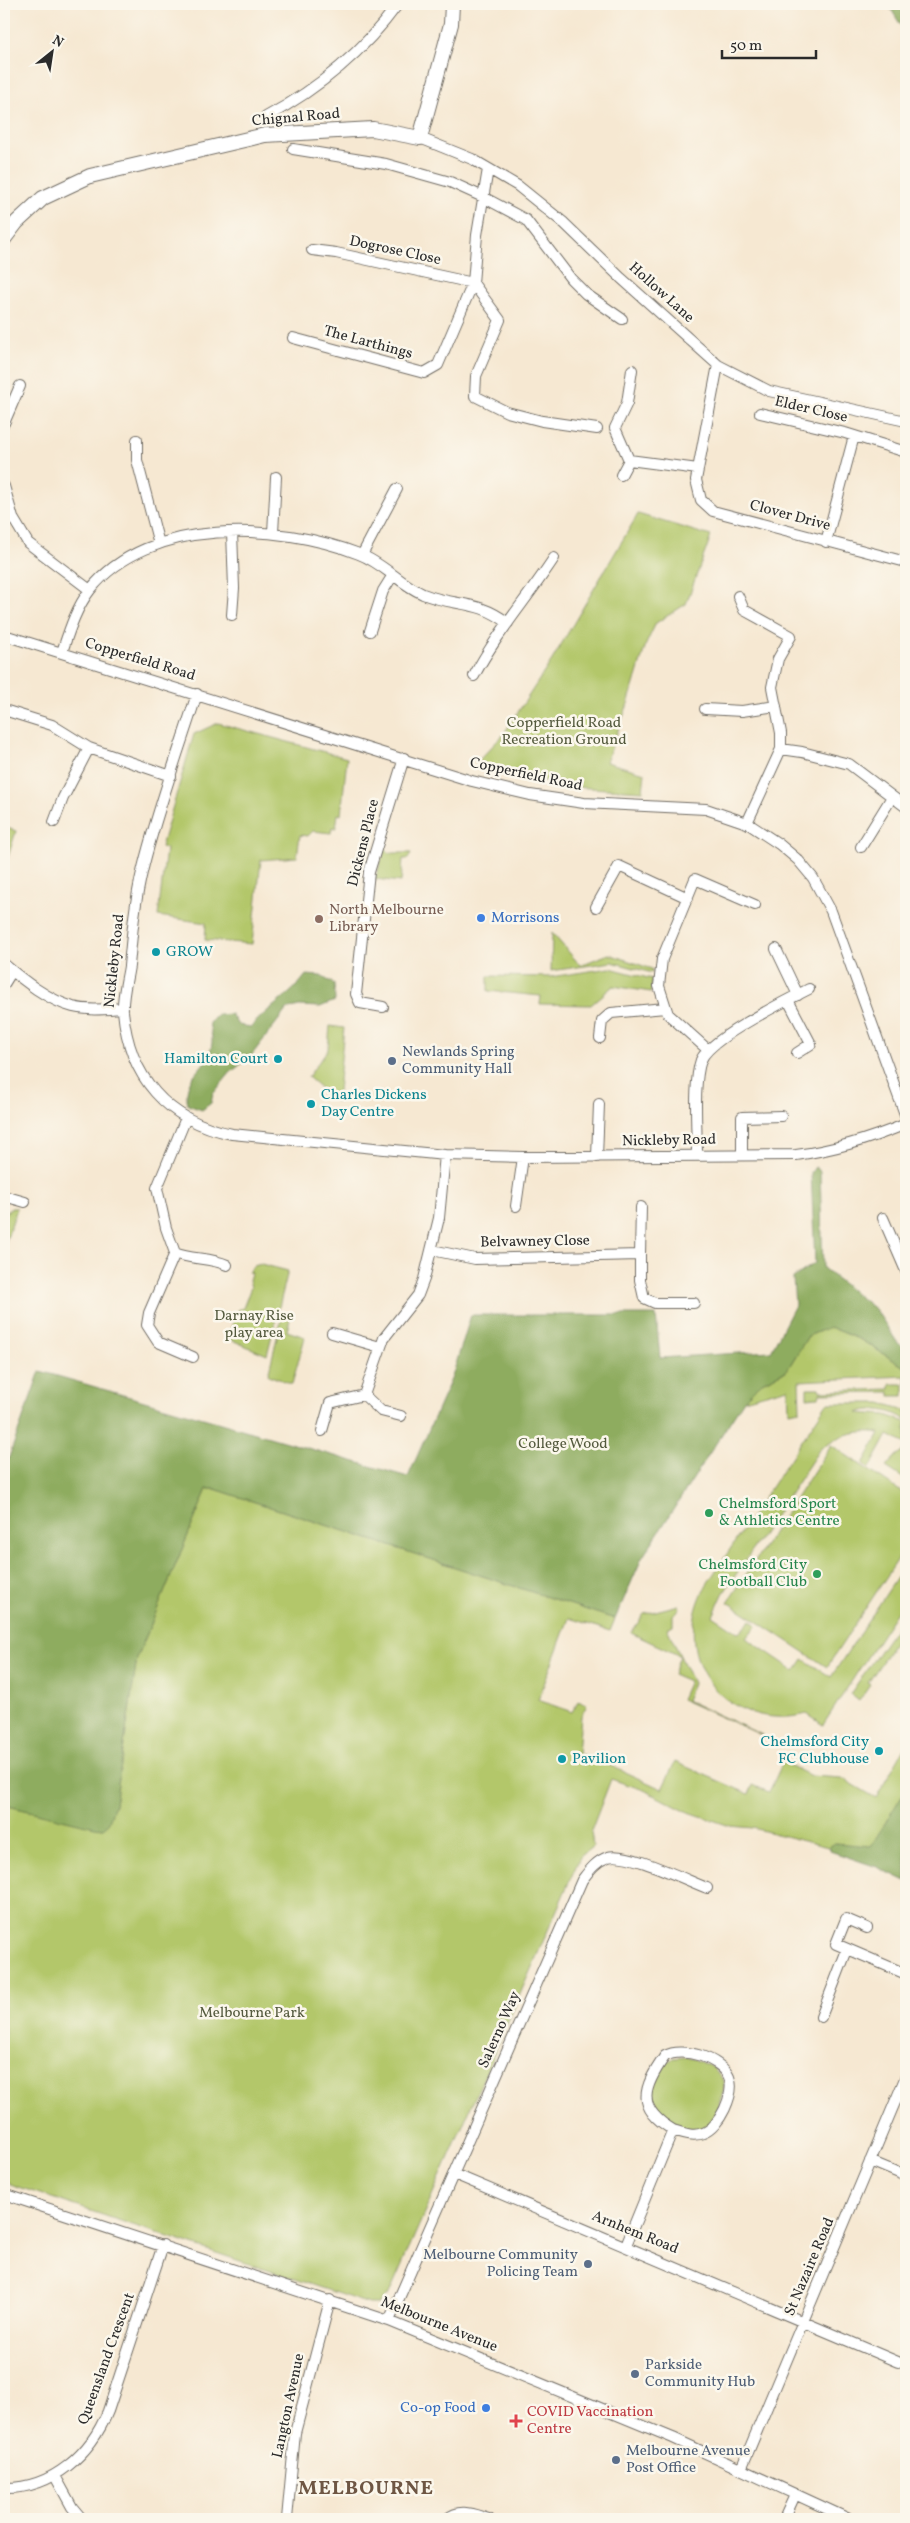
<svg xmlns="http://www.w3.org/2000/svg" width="910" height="2523" font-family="Vollkorn,serif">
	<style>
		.green { fill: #b3c76b; stroke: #6f794b }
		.forest { fill: #8eac5f; stroke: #5c6c45 }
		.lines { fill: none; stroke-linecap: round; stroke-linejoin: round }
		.street-casing { stroke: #726d65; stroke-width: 12 }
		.secondary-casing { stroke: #726d65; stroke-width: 16 }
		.street { stroke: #fff; stroke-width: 10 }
		.secondary { stroke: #fff; stroke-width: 14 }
		.shop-dot { fill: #3f7fe0; stroke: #fbf7ec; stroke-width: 2 }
		.education-dot { fill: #8d6e63; stroke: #fbf7ec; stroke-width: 2 }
		.culture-dot { fill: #0f9aa8; stroke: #fbf7ec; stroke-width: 2 }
		.service-dot { fill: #5c6f8a; stroke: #fbf7ec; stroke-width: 2 }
		.leisure-dot { fill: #2e9e5b; stroke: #fbf7ec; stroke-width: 2 }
		.health-dot { fill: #e0444e; stroke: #fbf7ec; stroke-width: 2 }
		.labels { text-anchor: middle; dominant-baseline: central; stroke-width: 5; stroke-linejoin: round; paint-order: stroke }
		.street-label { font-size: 15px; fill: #2b2b2b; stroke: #fbf7ec }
		.park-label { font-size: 15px; fill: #545a3e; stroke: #fbf7ec }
		.education-label { font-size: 15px; fill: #785e54; stroke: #fbf7ec; text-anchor: start }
		.shop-label { font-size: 15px; fill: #366cbe; stroke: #fbf7ec; text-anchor: start }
		.culture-label { font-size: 15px; fill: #0d838f; stroke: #fbf7ec; text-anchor: start }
		.service-label { font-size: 15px; fill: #4e5e75; stroke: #fbf7ec; text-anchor: start }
		.leisure-label { font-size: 15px; fill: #27864d; stroke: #fbf7ec; text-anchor: start }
		.health-label { font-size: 15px; fill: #be3a42; stroke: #fbf7ec; text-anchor: start }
		.district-label { font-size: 20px; font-weight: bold; letter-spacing: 1px; fill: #6e5643; stroke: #fbf7ec }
	</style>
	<rect width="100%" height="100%" fill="#fbf7ec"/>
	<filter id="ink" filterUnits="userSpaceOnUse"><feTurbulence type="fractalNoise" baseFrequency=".02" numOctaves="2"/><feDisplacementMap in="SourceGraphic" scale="10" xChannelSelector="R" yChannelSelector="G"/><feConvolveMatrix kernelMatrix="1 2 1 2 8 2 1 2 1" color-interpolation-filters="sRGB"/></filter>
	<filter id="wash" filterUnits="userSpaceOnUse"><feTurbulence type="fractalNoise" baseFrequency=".0096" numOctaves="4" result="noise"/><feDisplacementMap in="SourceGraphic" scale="20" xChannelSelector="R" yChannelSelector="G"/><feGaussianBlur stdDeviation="1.12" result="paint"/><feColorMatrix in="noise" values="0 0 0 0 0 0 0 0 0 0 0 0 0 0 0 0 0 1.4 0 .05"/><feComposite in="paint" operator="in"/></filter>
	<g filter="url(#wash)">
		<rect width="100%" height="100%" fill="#f6e8d2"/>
		<path class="green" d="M638,514l73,22 -25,68 -30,19 -10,21 -18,60 -22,58 39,11 -2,18 -70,-4 -96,-21 2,-6 24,-25 49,-75z
			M218,723l129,35 -6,57 -3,-1 -2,14 -4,-1 -1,6 -18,-2 -5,5 -8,-1 -3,22 -36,3 -9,84 -47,-4 1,-17 -48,-7 8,-67 -5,-2 33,-113z
			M4,827l12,4 -9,29 -3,-1z
			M385,849l5,4h21l-3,6h-5l-2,23 -26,-3z
			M552,933l28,32 29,-11 43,15v4l-40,-11 -61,9z
			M610,968l42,11 -1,13 -38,-6 -22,19 -51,-1 1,-8 -53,-5v-15l62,1z
			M330,1026l14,2 -7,74 -29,-25 20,-28z
			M11,1208h6l-13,39c0,-12 -4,-32 7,-39z
			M261,1264l27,7 -21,84 -40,-17 11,-28 5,-2 8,-21 -2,-7 2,-7 -3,-1 6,-6z
			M283,1313l8,2 -4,16 18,6 -13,47 -24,-9z
			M830,1327l31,13 45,28v15l-1,-7 -106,5 1,29 -11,2 -1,-24 -44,12 18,-18 25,-12 21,-34z
			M890,1384h14v12h-14v-4l-70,1 -1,4 -12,1v-10h12l1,3 70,-2z
			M827,1403h54l25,7v10c-14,-10 -33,-13 -49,-7l29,2 20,7v22l-18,-9 -18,33 -7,-4 17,-31c-23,-4 -43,2 -61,17l-96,144 -10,22 26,17 12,-13 6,5 -11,13 49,33 8,-12 28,18 75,-113v34l-83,127 -16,-11c-81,20 -142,-56 -100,-130z
			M831,1445l75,50v52l-79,120 -99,-65z
			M906,1449v31l-20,-13 10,-11z
			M207,1489h8l400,130 -5,12 -41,-13 -31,82 34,12 6,-11 9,4 -6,11 -3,38 11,2 73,33 13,-27 74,32 4,-9 16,7 14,-30 28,14 31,2 34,20 30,-53v44l-35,58 -37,-4 -6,4 -75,-19 -23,-2 -47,-16 -39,-20 -33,-11 -20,52 2,15 -13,11 -191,437 -10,10h-10l-365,-122v-377l99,23 12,-24 22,-146z
			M679,1605l1,3 -7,8v9l-6,3 26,55 -7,17 78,36 -83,-37 8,-18 -16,-7 7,-18 -49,-23 13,-19z
			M906,1613v12l-38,58 2,2 -11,16 -9,-7z
			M689,2057l25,11 10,13c1,9 -2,15 -5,23 -2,7 -5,15 -10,20 -16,14 -53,-3 -57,-22 -2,-8 2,-16 5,-23 4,-8 8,-16 16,-21z"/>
		<path class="forest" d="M888,4h18v30z
			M306,975l15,1 13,8 1,17 -15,6 -21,-1 -12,3 -36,47 -21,17 -17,21 -2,9 -9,7 -14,-5c-7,-32 21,-34 24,-62 1,-6 -2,-14 -3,-20l7,-8 15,-1 7,11 13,2c17,-20 40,-31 55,-52z
			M815,1167l5,4 3,97 53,42 21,32 9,8v18l-45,-28 -31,-13 -22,9 -21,34 -25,12 -18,18 -102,158 -27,61 -400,-130h-8l-70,169 -22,146 -7,20 -5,4 -8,-1 -91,-22v-334l36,-100 368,106 44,-100 19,-62h185l4,43 111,-7 24,-46 -2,-27 22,-15 -4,-90z
			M906,1789v92l-29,-14 -47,-16 -2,-4 6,-4 37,3z"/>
	</g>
	<g filter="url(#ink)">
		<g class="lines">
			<g class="street-casing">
				<path id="street" d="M266,117c52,-28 97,-65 132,-113
					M420,138l52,21 46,27 46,37 57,55 97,87 51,26 137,30
					M293,149l93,15 64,18 33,15 43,23 45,59 15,15 36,25
					M312,250l24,3 137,30 27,37 -24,56 -1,20 32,16 35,9 55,8
					M293,338l131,35 14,-8 35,-82 4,-48 11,-66
					M718,365l-22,115 5,20 12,11 193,51
					M632,370l-5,33 -12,25 14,32 69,9
					M760,413l85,20 61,19
					M4,423l16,-37
					M137,440v20l22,84
					M621,475l8,-15
					M4,486l9,32 15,25 62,47
					M232,532l2,56 -2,27
					M273,533l3,-56
					M826,542l28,-106
					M362,555l35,-66
					M738,596l6,14 47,26 -13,23 -6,28 9,46v16l-34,74
					M370,631l13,-40 10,-16
					M4,635l468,146 58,14 54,8 122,6 41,14 32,21 19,16 15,18 18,33 75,206
					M62,652c7,-21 14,-44 28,-62 59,-74 189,-67 269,-36 24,9 41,30 64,40 32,13 54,5 85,29
					M474,676c22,-42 54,-78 80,-118
					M197,694c-18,56 -40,117 -54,174 -8,32 -11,65 -14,98 -2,14 -7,30 -6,45 6,66 44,110 109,123l213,21 78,2 273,-2c39,-5 74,-16 110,-31
					M705,709l37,2 34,-5
					M4,710l48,15 37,23 82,28
					M781,749l21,3 47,12 57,43
					M54,822l9,-24 26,-50
					M861,847l31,-50
					M596,907l23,-41 69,32
					M776,949l22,46
					M4,964c20,17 44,36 69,43 16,4 33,2 50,1
					M4,984l8,-13
					M788,1000l23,44 -14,9
					M383,1007l-23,-4 -4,-9 13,-122 35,-114
					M600,1038l2,-17 9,-8 54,-5
					M707,1049l-39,-35 -9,-28 3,-27 33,-80 60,26
					M186,1118l-29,70 9,40 9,25 -26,60 -2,12 11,17 35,15
					M697,1155c0,-26 -4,-72 4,-95 8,-21 86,-60 108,-71
					M742,1155v-38l39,-1
					M597,1157l2,-53
					M4,1196l21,6
					M516,1206l7,-49
					M883,1218l23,53
					M432,1250l43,9 165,-4v25l4,18 11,5h39
					M175,1253c16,7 35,4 52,12
					M640,1255l1,-48
					M332,1333l48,14
					M401,1416l-20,-5 -17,-16 20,-57 34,-43 6,-16 15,-61 6,-63
					M322,1431l8,-28 34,-8
					M867,1928l-21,-9 -10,25 70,30
					M821,2017l26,-67
					M870,2161l36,15
					M454,2174l444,188
					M4,2194l385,127 284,117 176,81
					M626,2245l47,-115c10,3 20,7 30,3 16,-5 33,-40 26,-56 -8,-19 -47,-31 -64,-21 -23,33 -29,52 8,74
					M389,2321l193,-441c7,-9 14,-19 26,-23 19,-6 78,23 99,31
					M741,2469l165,-393
					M55,2476l17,31 10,12
					M4,2488c48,1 87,-34 104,-77l55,-166
					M287,2519l8,-86 35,-133
					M447,2519c13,-12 28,-4 42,0
					M784,2519l11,-24"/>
			</g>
			<g class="secondary-casing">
				<path id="secondary" d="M4,239l13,-17 26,-24 47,-22 175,-41 108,-6 47,9 31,-114 1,-20"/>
			</g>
			<use href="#street" class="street"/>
			<use href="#secondary" class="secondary"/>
		</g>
	</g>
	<g class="shop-dot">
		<circle cx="481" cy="918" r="5"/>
		<circle cx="486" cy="2408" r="5"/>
	</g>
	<circle class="education-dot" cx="319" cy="919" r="5"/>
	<g class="culture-dot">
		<circle cx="156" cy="952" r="5"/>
		<circle cx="278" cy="1059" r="5"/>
		<circle cx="311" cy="1104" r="5"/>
		<circle cx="879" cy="1751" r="5"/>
		<circle cx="562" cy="1759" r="5"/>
	</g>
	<g class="service-dot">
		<circle cx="392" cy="1061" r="5"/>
		<circle cx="588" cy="2264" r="5"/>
		<circle cx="635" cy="2374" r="5"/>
		<circle cx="616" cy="2460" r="5"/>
	</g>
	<g class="leisure-dot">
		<circle cx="709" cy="1513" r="5"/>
		<circle cx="817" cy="1574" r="5"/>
	</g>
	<path class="health-dot" d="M513.5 2413.5h5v5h5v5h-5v5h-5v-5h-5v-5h5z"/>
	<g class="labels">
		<g class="street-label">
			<text transform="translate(296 118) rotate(-5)">Chignal Road</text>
			<text transform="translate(395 251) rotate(12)">Dogrose Close</text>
			<text transform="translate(661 293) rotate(42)">Hollow Lane</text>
			<text transform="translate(368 343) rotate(15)">The Larthings</text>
			<text transform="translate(811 410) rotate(13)">Elder Close</text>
			<text transform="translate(790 516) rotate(15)">Clover Drive</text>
			<text transform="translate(140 660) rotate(17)">Copperfield Road</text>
			<text transform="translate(526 775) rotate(12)">Copperfield Road</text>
			<text transform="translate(364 843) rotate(-76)">Dickens Place</text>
			<text transform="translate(115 961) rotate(-84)">Nickleby Road</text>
			<text transform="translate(669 1141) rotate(-1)">Nickleby Road</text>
			<text transform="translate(535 1242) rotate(-1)">Belvawney Close</text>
			<text transform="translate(500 2030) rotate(-66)">Salerno Way</text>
			<text transform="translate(635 2233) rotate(22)">Arnhem Road</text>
			<text transform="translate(810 2267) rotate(-67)">St Nazaire Road</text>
			<text transform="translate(439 2325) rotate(22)">Melbourne Avenue</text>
			<text transform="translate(107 2359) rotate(-70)">Queensland Crescent</text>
			<text transform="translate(289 2406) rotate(-78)">Langton Avenue</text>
		</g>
		<g class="park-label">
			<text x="564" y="723">Copperfield Road<tspan x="564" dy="17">Recreation Ground</tspan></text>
			<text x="254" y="1316">Darnay Rise<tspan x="254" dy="17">play area</tspan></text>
			<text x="563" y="1444">College Wood</text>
			<text x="252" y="2013">Melbourne Park</text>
		</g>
		<g class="education-label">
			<text x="329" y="910">North Melbourne<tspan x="329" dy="17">Library</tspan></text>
		</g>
		<g class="shop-label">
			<text x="491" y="918">Morrisons</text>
			<text x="476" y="2408" text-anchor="end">Co-op Food</text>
		</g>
		<g class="culture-label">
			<text x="166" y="952">GROW</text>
			<text x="268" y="1059" text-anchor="end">Hamilton Court</text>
			<text x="321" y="1095">Charles Dickens<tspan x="321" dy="17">Day Centre</tspan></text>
			<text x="869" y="1742" text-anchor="end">Chelmsford City<tspan x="869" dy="17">FC Clubhouse</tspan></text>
			<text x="572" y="1759">Pavilion</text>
		</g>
		<g class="service-label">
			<text x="402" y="1052">Newlands Spring<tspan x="402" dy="17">Community Hall</tspan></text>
			<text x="578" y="2255" text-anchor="end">Melbourne Community<tspan x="578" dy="17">Policing Team</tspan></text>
			<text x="645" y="2365">Parkside<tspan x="645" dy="17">Community Hub</tspan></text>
			<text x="626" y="2451">Melbourne Avenue<tspan x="626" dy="17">Post Office</tspan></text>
		</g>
		<g class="leisure-label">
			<text x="719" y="1504">Chelmsford Sport<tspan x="719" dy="17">&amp; Athletics Centre</tspan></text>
			<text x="807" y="1565" text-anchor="end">Chelmsford City<tspan x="807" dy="17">Football Club</tspan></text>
		</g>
		<g class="health-label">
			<text x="527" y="2412">COVID Vaccination<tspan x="527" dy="17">Centre</tspan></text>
		</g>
		<g class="district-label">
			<text x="366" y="2489">MELBOURNE</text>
		</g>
	</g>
	<rect width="910" height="2523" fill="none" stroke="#fbf7ec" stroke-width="20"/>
	<g transform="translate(52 52) rotate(30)" stroke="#fbf7ec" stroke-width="4" paint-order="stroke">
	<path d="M0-4L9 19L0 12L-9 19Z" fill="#2b2b2b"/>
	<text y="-8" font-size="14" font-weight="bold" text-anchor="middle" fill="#2b2b2b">N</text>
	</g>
	<path d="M722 50v8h94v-8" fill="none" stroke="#2b2b2b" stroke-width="2.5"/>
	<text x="730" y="50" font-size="15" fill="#2b2b2b" stroke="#fbf7ec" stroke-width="4" paint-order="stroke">50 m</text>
</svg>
